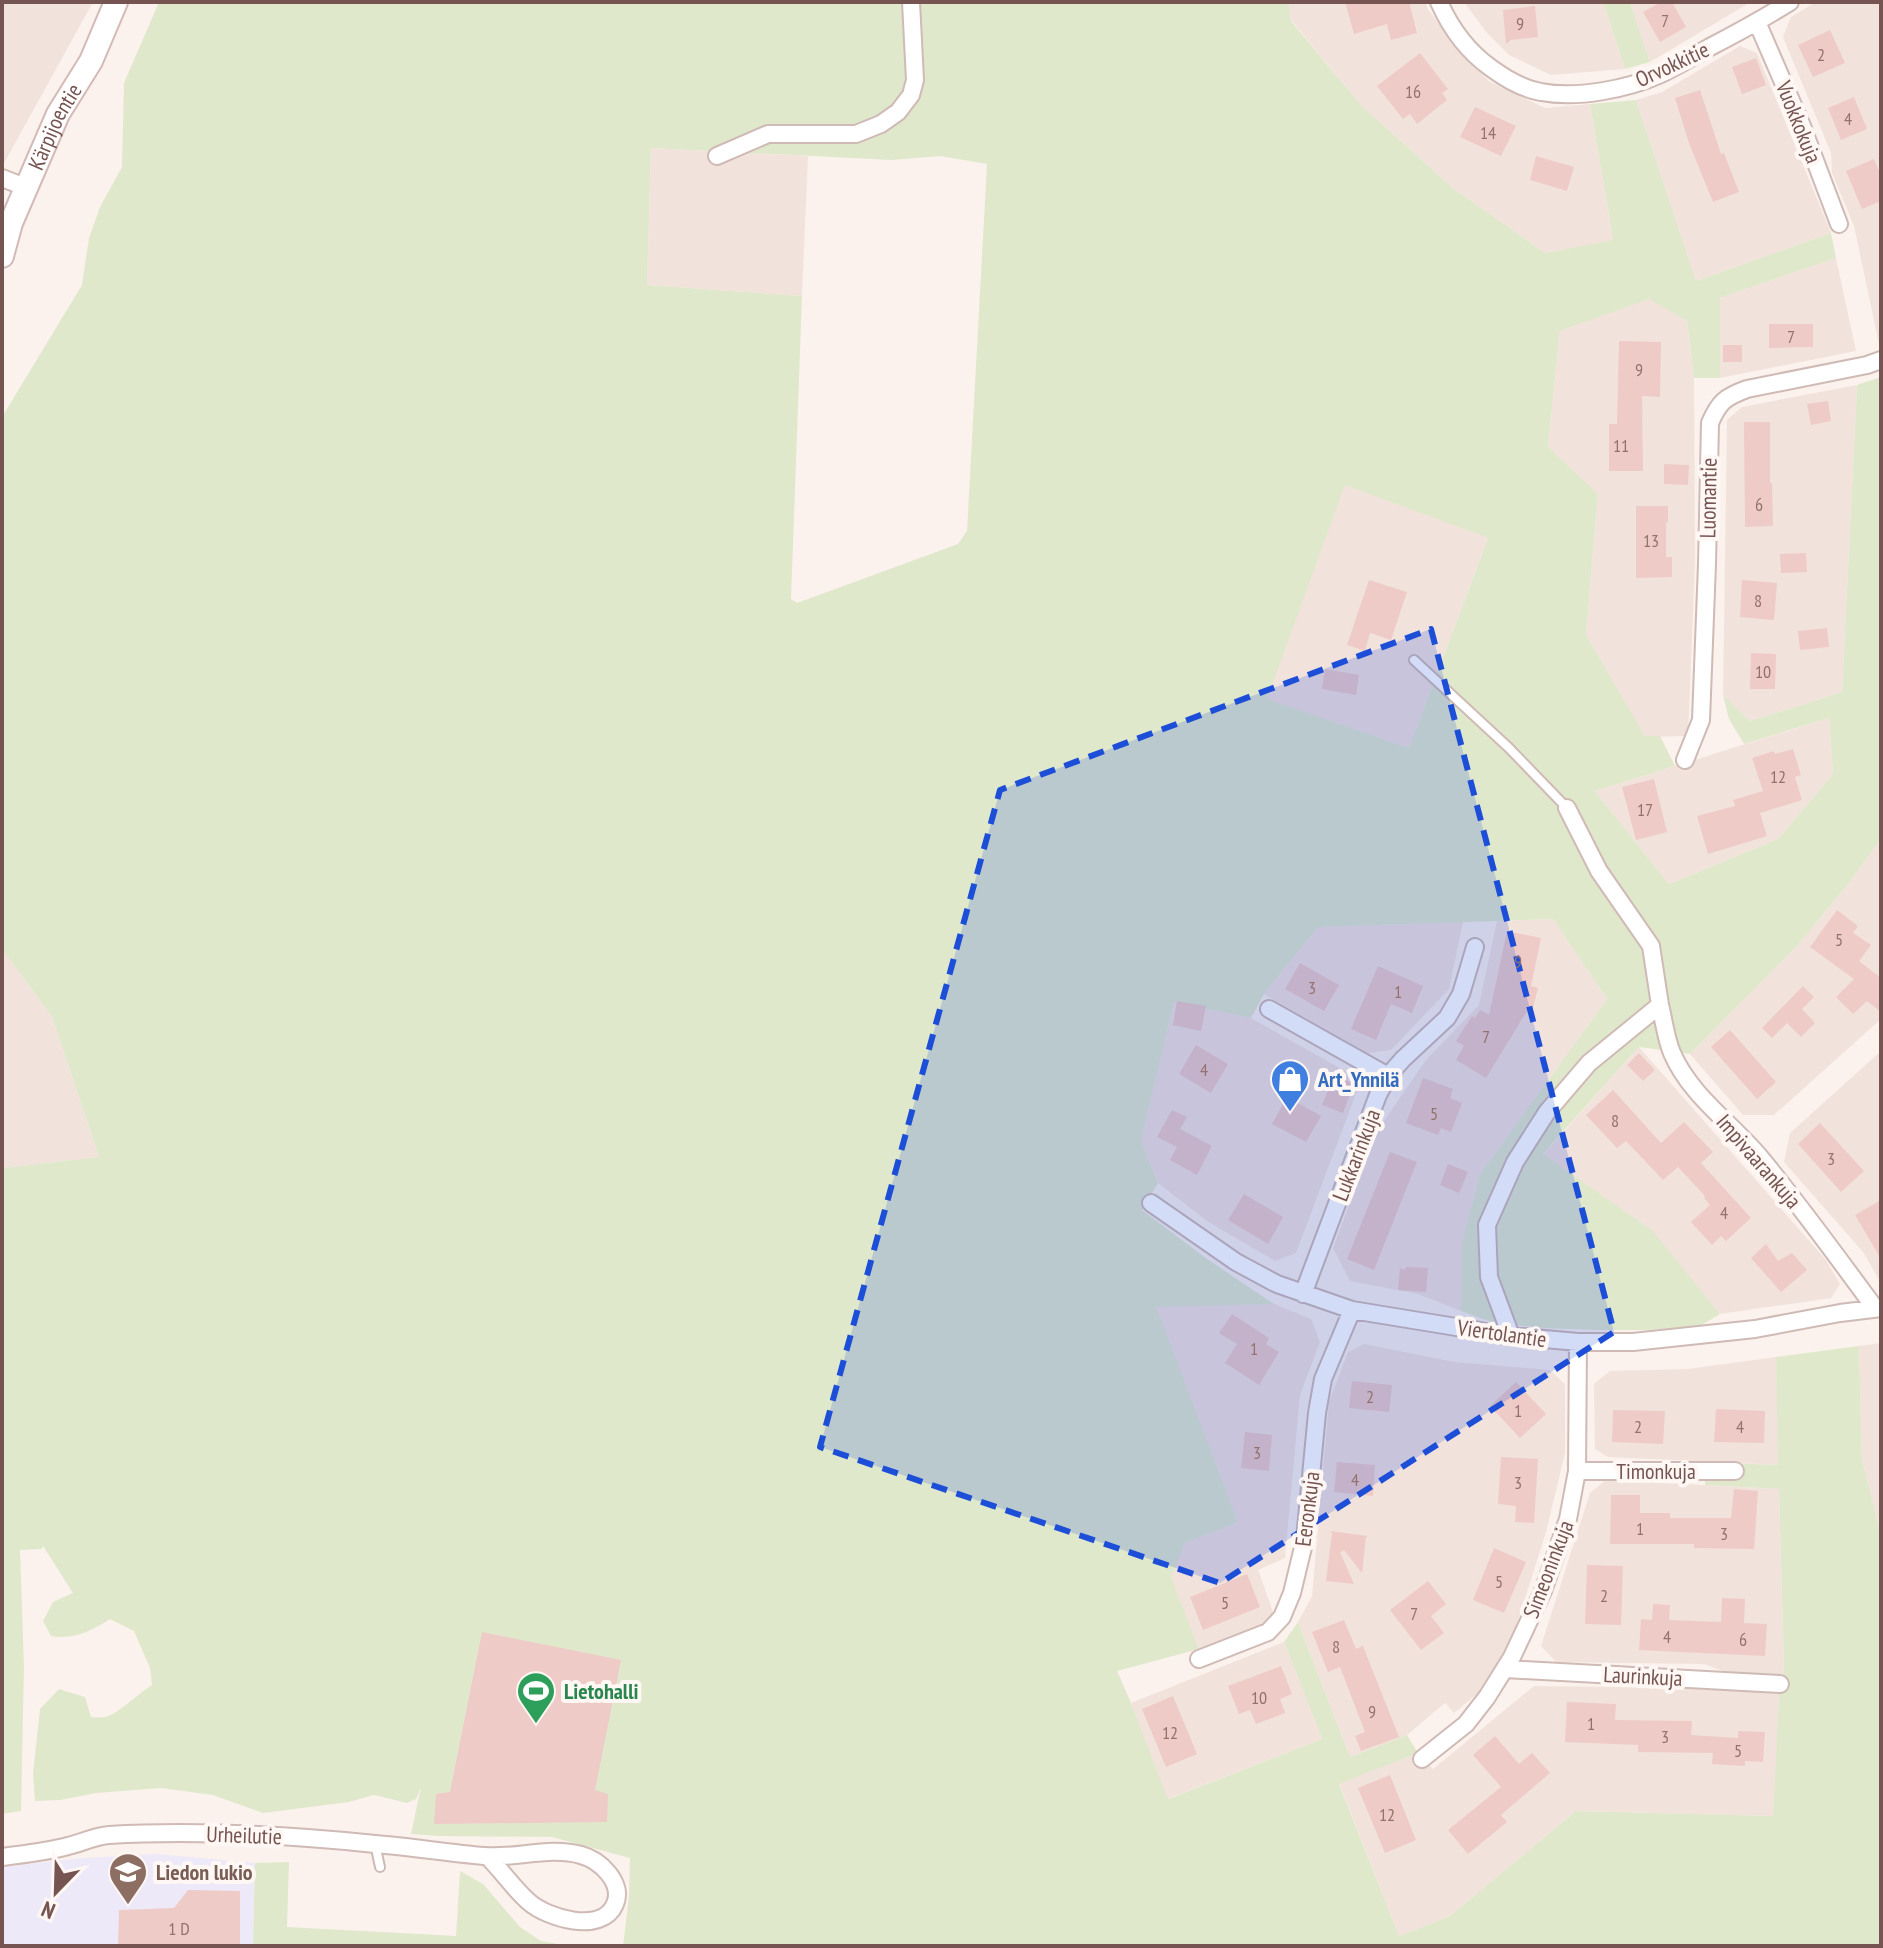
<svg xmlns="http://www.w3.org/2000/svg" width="1883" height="1948" font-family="'PT Sans Narrow',sans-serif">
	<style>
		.residential { fill: #f2e2dc }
		.education { fill: #eee9f8 }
		.green { fill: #e0e8cc; fill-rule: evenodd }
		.building { fill: #eecbc7 }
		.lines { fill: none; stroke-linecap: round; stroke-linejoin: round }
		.lane-casing { stroke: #cfbab5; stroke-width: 12 }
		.street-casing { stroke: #cfbab5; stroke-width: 20 }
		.secondary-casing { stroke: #d4bab6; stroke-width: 26 }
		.lane { stroke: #fff; stroke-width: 8 }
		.street { stroke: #fff; stroke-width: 16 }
		.secondary { stroke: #fff; stroke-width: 22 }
		.marked { fill: #1d4ed8; fill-opacity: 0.2; stroke: #1d4ed8; stroke-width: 6; stroke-dasharray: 16 10; stroke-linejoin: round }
		.labels { text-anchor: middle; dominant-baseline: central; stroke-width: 8; stroke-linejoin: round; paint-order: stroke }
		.number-label { font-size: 18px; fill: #93726e }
		.street-label { font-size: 22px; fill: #755451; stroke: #fef7f3 }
		.shop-label { font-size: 22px; font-weight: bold; fill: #366cbe; stroke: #fef7f3; text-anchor: start }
		.leisure-label { font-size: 22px; font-weight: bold; fill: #27864d; stroke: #fef7f3; text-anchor: start }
		.education-label { font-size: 22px; font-weight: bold; fill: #785e54; stroke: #fef7f3; text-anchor: start }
	</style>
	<rect width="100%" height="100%" fill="#fbf2ed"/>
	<path class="residential" d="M2,2h91l-90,163 -1,-1z
		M1289,2h136l3,7 34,46 28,27 55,26 45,-4 23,137 -68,12 -92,-65 -91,-82 -71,-86z
		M1464,2h139l22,67 -74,6 -42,-20 -22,-22z
		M1630,2h121l-101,60z
		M1816,2h65v341l-2,1 -25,-118 -22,-53 -1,-20 -48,-116 8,-20z
		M1740,46l17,7 74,180 -135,48 -60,-181 26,-8z
		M651,148l157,8 -6,140 -155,-11z
		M1836,258l20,93 -136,27v-80z
		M1649,298l38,23 7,58 1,183 -7,174 -43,1 -59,-102 12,-140 -50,-48 12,-116z
		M1857,385l-15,307 -92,29 -27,-26 4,-275 15,-13z
		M1345,484l143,54 -79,210 -143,-49z
		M1829,718l4,56 -55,65 -109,45 -74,-93z
		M1881,839v180l-107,96h-31l-53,-61 107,-108 55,-67z
		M1553,919l54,80 -127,175 -18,68 -1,69 -43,-17 -68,-13 -17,-33 44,-117 49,-71 53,-55 18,-84z
		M1463,922l-14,67 -58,61 -23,3 -104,-59 54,-67z
		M2,949l50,68 47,140 -97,11z
		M1174,1002l77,16 101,57 5,16 -61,162 -21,8 -68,-40 -49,-38 -17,-42z
		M1639,1047l187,213 14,24 -9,14 -111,16 -68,-83 -109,-76z
		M1881,1051v232l-18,-31 -79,-90 6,-29z
		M1274,1304l37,15 9,23 -20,53 -15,163 -27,12 18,50 -77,29 -29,-72 15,-34 53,-21 -83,-216z
		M1881,1343v193l-19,-78 -3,-112z
		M1364,1344l90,18 96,8 15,14v69l-19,79 -45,142 -47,39 -9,-10 -38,32 -57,22 -52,-135 14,-26 17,-194 19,-50z
		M1776,1357l3,108 -171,-8 -13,-8 -1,-65 16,-13 78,-2z
		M1606,1480l173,9 5,186 -61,-4 -19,-7 -148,-2 -15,-16 49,-153z
		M1284,1642l38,97 -155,60 -36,-96z
		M1534,1686l170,2 75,5 -5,123 -198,-5 -126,105 -51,20 -60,-153 79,-30 15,16z"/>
	<path class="education" d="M157,1854l98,9 -2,83h-251v-79l80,-9z"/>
	<path class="green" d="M159,2h1130l2,19 71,85 91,82 92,65 68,-13 -23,-136 46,-4 60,181 135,-48 5,25 -116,40v80h-26l-7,-57 -38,-22 -89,32 -12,116 50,47 -12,141 59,101h15l15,30 -80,25 74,93 109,-45 55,-65 -4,-56 -85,26 -15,-25 -6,-24 27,26 92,-29 15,-307 24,-8v462l-29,40 -55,67 -107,108 -51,-7 -96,107 110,77 67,83 -20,12 -53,4h-50l-54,-2 -49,-5 -33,-12 1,-69 18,-68 127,-175 -54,-80 -235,8 -54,67 -13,24 -77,-16 -33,139 17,42 -16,27 65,49 67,45 -118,3 82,215 -53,21 -14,34 28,72 -82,22 14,32 37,96 154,-60 -38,-97 14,-20 52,135 57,-22 11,18 -79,31 60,152 51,-20 126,-105 197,5 6,-123 -51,-3 -5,-19 61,3 -5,-185 -74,-4v-23l73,3 -2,-108 83,-11 3,112 19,78v410h-1258l6,-50 1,-38 -78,-21 -113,-1 -28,-2 10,-47 -5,12 -9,4 -33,-8 -25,7 -86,11 -50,-18 -52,-7 -65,5 -36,7 -25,1 -2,-28 7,-64 19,-20 26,8 6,20c5,0 10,1 14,0 12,-2 35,-25 47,-32l-2,-17 -16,-37 -24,-12c-19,12 -36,21 -59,17l-8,-15 10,-19 20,-9 -30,-47 -1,3 -22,1 4,117 -3,144 -19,3v-646l97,-11 -47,-140 -50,-68v-532l80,-132 7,-47 11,-31 22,-40 2,-84zM651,148l241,12 48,-4 47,8 -20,367 -9,13 -161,59 -6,-4 11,-303 -155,-11zM1345,485l143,53 -79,210 -142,-49z
		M1603,2h27l20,60 -25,7z
		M289,1862l-2,65 169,9 4,-65 23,13 37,43 21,14 28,5h-316l2,-83z"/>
	<path class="building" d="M1345,2h64l8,31 -26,7 -4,-16 -33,10z
		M1661,2h11l14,25 -26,15 -17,-30z
		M1535,6l3,31 -27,3 -5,4 -3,-34z
		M1830,30l15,33 -32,14 -15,-32z
		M1420,53l28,36 -6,4 5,7 -30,24 -7,-10 -7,5 -26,-33z
		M1756,58l10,27 -24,9 -10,-27z
		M1700,90l21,64 3,-1 15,39 -26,10 -24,-59 -14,-45z
		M1854,97l13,32 -26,11 -13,-32z
		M1475,107l41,19 -15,30 -41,-19z
		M1536,156l38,11 -7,24 -37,-11z
		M1874,159l7,17v25l-19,8 -16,-38z
		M1769,324h44v23l-44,1z
		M1619,341l42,1 -1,55 -18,-1 1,75h-34v-47h8z
		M1723,345h19v17h-19z
		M1828,401l3,20 -20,4 -4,-21z
		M1744,422h26v61h2l1,43 -28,1z
		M1664,464l25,1 -1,20 -24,-1z
		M1636,506h32v17l-2,-1v35h6v20l-36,1z
		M1806,553l1,19 -26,1 -1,-19z
		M1369,580l38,12 -16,48 -21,-7 -5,18 -18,-6z
		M1742,580l35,3 -3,37 -34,-3z
		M1827,628l2,19 -29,3 -2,-19z
		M1751,653l25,1 -1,35h-25z
		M1325,669l34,6 -3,20 -34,-6z
		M1793,749l8,26 -6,2 7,23 -42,13 7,23 -59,18 -11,-38 38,-10 -2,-6 30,-9 -11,-33 22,-7 1,3z
		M1654,779l13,53 -31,8 -14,-53z
		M1837,910l21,16 -5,7 18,12 -12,16 22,17v34l-14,-11 -14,13 -17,-17 18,-18 -44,-32z
		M1507,931l34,7 -10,48 7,2 -6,24 -5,-1 -41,67 -30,-18 8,-14 -8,-5 16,-25 3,2 5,-8 9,5z
		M1300,963l39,22 -15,26 -39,-22z
		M1378,966l45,20 -11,27 -21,-9 -15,36 -25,-11z
		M1803,986l11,11 -12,12 13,14 -14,14 -14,-14 -15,15 -10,-10z
		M1177,1001l29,5 -5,25 -28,-6z
		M1730,1030l46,52 -19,17 -46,-52z
		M1196,1045l32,19 -17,29 -32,-19z
		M1639,1053l16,17 -12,11 -16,-16z
		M1334,1076l20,7 -11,30 -21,-8z
		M1423,1078l30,11 -3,9 12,5 -11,29 -10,-4 -3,7 -32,-12z
		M1613,1090l48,53 23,-21 29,30 -12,11 50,55 -25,23 -5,-5 -9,9 -21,-23 19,-17 -6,-7 1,-2 -27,-29 -15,13 -37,-39 -9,7 -31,-33z
		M1287,1097l34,19 -15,26 -34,-18z
		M1172,1110l15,7 -7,12 32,17 -15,29 -27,-15 7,-13 -20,-10z
		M1820,1123l44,48 -23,21 -43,-48z
		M1390,1152l27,10 -43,108 -27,-11z
		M1448,1164l20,8 -9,21 -19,-8z
		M1244,1194l39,23 -15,27 -40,-24z
		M1881,1200v59l-26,-44z
		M1766,1244l12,17 14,-8 15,17 -26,22 -30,-34z
		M1406,1267l22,1 -2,24 -28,-2 2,-22 5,2z
		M1232,1314l37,24 -3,6 13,8 -20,33 -34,-22 12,-19 -18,-11z
		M1352,1381l40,4 -3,27 -40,-4z
		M1516,1382l30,32 -26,24 -30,-32z
		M1716,1409l49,2 -1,32 -50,-1z
		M1613,1410l52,1 -2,33 -51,-2z
		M1245,1432l27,3 -3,36 -28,-3z
		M1501,1457l37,2 -4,64 -19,-1 1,-16 -18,-2z
		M1337,1462l38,3 -2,31 -39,-4z
		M1734,1489l24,2 -4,58 -60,-1v-4h-84l1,-49h29v18h30v5h61z
		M1330,1531l38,5 -2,1 -4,36 -18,-23 -4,2 14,32 -28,-3 6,-48z
		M1494,1548l32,14 -22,51 -31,-13z
		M1587,1565l36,1 -2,59 -36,-1z
		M1247,1574l13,33 -57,23 -13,-33z
		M1428,1581l18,23 -15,12 13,17 -23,17 -31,-40z
		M1722,1598l23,1 -1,24 23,1 -2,32 -126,-6 2,-31 11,1 1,-16 17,1 -1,15 52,2z
		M1344,1620l12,29 7,-3 36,91 -21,8 -1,-1v1l-16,6 -6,-15 10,-4 -25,-65 -12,5 -16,-40z
		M482,1632l139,28 -26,130 13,4 -1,28 -173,2 2,-30 14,-2z
		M1281,1666l11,28 -12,5 5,14 -29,11 -6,-14 -11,4 -11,-28z
		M1173,1696l24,58 -31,13 -24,-58z
		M1567,1702l49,2 -1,16 77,1 -1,14 47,3v-7l27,1 -2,30 -18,-1v5l-33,-2 1,-11 -75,-1v-7l-73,-3z
		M1495,1736l24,28 13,-11 18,20 -49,42 6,7 -39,32 -20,-24 53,-43 -28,-32z
		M1390,1775l26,65 -31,13 -27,-65z
		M188,1890l52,1v55h-122l1,-36 55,-2z"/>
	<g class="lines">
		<g class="lane-casing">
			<path id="lane" d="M1414,660l95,88 58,60
				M375,1844l5,23"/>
		</g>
		<g class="street-casing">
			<path id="street" d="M1439,2c12,27 28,49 52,66 15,11 32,21 50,24 36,7 87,-3 120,-18 17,-8 33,-18 49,-27 27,-14 54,-29 80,-45
				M1757,22l45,104 37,98
				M717,156l51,-22h88l25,-10 17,-12 13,-17 4,-15 -4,-78
				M2,178l23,9
				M1685,760l16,-40 6,-156 3,-141c9,-21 15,-26 37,-34l120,-24 14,-5
				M1660,1005c4,16 6,34 12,48 18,42 58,69 87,103 41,49 78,101 116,152
				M1269,1009l119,67
				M1151,1203l85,59 41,22 75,26 159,26 67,6h55l122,-13 85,-16 41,-5
				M1303,1294l75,-199 10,-19 15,-17 44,-41 14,-24 14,-47
				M1511,1336l-22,-59 -2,-52 28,-63 32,-50 42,-49 71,-58 -9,-59 -52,-75 -32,-63
				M1577,1471h158
				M1199,1659l69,-27 14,-15 10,-24 13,-54 12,-126 6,-34 29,-69
				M1505,1669l275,15
				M1422,1759l44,-35 21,-27 25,-40 31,-66 25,-72 9,-48 1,-129
				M2,1857c22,-3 44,-5 66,-11 13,-3 27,-10 41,-11 88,-5 178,0 266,9 37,3 73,9 109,12 32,3 65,-10 97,-1 19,5 43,28 34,49 -13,31 -68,14 -86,-2 -15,-13 -27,-31 -41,-45"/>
		</g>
		<g class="secondary-casing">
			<g id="secondary">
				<path id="s1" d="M2,256l9,-33 47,-109 33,-53 25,-59"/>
			</g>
		</g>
		<use href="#lane" class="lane"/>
		<use href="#street" class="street"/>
		<use href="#secondary" class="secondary"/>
	</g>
	<path class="marked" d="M1431,629l183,703 -394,251 -400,-136 180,-657z"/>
	<defs>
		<g id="shop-pin" transform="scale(2)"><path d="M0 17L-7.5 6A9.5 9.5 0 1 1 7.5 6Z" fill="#3f7fe0" stroke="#fef7f3"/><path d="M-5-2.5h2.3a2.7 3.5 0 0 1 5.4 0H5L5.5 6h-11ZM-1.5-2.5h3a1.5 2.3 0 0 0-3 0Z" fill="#fff"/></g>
		<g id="stadium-pin" transform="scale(2)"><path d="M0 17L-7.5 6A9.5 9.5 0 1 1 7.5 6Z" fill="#2e9e5b" stroke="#fef7f3"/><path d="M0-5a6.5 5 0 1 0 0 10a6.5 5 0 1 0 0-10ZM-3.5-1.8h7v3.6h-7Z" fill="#fff"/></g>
		<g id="school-pin" transform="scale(2)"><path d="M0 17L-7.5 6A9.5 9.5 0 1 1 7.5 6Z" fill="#8d6e63" stroke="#fef7f3"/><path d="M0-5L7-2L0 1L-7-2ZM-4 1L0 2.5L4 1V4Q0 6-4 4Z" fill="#fff"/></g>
	</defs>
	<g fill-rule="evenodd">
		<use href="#shop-pin" x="1290" y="1079"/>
		<use href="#stadium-pin" x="536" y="1691"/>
		<use href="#school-pin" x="128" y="1872"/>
	</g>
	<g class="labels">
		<g class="number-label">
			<text x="1665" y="20">7</text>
			<text x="1520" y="23">9</text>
			<text x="1821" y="54">2</text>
			<text x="1413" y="91">16</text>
			<text x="1848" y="118">4</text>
			<text x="1488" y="132">14</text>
			<text x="1791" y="336">7</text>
			<text x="1639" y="369">9</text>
			<text x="1621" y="445">11</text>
			<text x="1759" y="504">6</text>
			<text x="1651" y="540">13</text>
			<text x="1758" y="600">8</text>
			<text x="1763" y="671">10</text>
			<text x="1778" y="776">12</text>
			<text x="1645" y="809">17</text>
			<text x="1839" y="939">5</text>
			<text x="1518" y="961">9</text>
			<text x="1312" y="987">3</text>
			<text x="1398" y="991">1</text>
			<text x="1486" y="1036">7</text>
			<text x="1204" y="1069">4</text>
			<text x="1434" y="1113">5</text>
			<text x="1615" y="1120">8</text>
			<text x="1831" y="1158">3</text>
			<text x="1724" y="1212">4</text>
			<text x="1254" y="1348">1</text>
			<text x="1370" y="1396">2</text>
			<text x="1518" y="1410">1</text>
			<text x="1638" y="1426">2</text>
			<text x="1740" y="1426">4</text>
			<text x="1257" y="1452">3</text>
			<text x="1355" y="1479">4</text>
			<text x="1518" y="1482">3</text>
			<text x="1640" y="1528">1</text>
			<text x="1724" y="1533">3</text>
			<text x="1499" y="1581">5</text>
			<text x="1604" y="1595">2</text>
			<text x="1225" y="1602">5</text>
			<text x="1414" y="1613">7</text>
			<text x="1667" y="1636">4</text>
			<text x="1743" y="1639">6</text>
			<text x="1336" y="1646">8</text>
			<text x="1259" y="1697">10</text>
			<text x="1372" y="1711">9</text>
			<text x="1591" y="1723">1</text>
			<text x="1170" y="1732">12</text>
			<text x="1665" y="1736">3</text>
			<text x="1738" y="1750">5</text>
			<text x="1387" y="1814">12</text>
			<text x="179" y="1928">1 D</text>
		</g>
		<g class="street-label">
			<text transform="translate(1672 64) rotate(-25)">Orvokkitie</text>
			<text transform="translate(1799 122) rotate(68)">Vuokkokuja</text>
			<text stroke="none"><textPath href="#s1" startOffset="140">Kärpijoentie</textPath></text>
			<text transform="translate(1708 498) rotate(-89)">Luomantie</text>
			<text transform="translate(1356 1155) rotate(-69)">Lukkarinkuja</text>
			<text transform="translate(1759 1161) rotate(49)">Impivaarankuja</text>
			<text transform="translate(1502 1333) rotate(8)">Viertolantie</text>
			<text x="1656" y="1471">Timonkuja</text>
			<text transform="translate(1307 1509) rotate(-83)">Eeronkuja</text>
			<text transform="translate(1548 1569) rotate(-69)">Simeoninkuja</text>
			<text transform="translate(1643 1676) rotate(3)">Laurinkuja</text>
			<text transform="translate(244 1835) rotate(2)">Urheilutie</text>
		</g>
		<g class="shop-label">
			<text x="1318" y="1079">Art_Ynnilä</text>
		</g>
		<g class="leisure-label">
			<text x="564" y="1691">Lietohalli</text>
		</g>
		<g class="education-label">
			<text x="156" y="1872">Liedon lukio</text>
		</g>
	</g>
	<rect width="1883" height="1948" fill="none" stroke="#755451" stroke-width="8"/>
	<g transform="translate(56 1892) rotate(203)" stroke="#fef7f3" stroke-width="6" paint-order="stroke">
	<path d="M0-6L14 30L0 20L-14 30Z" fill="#755451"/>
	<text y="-12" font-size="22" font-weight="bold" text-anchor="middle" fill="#755451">N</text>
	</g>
</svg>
